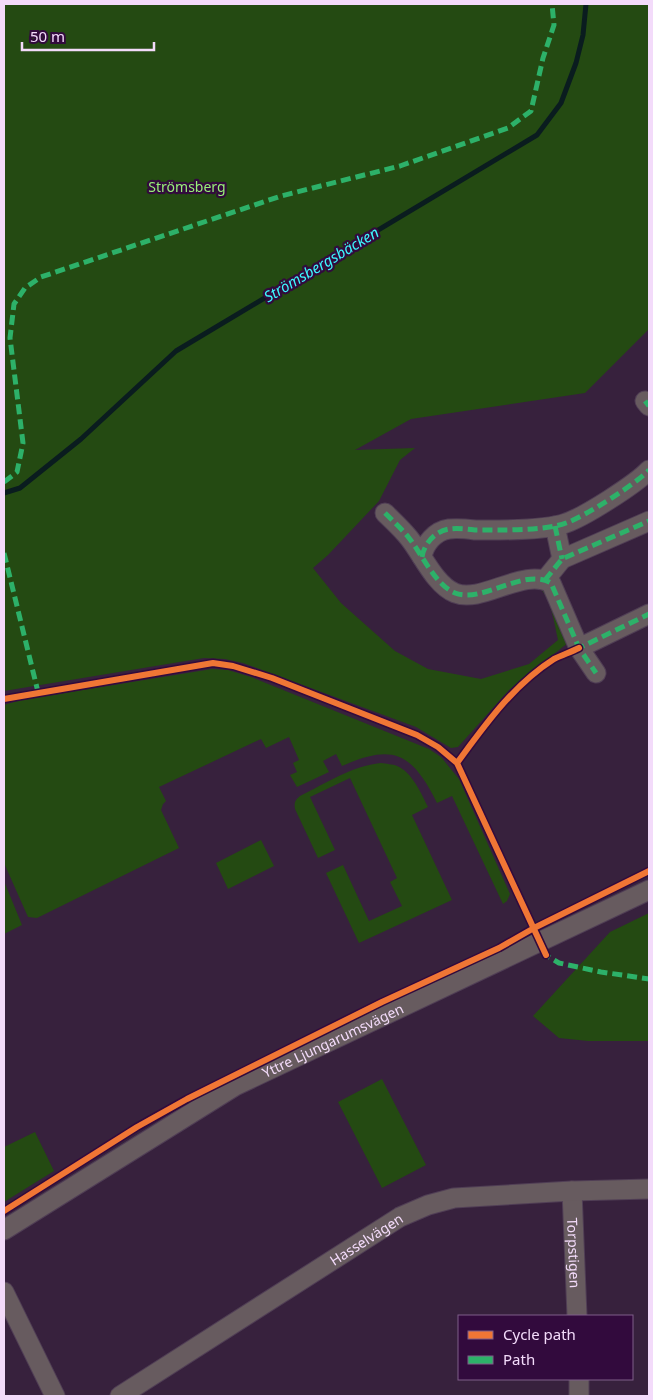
<svg xmlns="http://www.w3.org/2000/svg" width="653" height="1400" font-family="'Noto Sans',sans-serif">
	<style>
		.green { fill: #244a12 }
		.lines { fill: none; stroke-linecap: round; stroke-linejoin: round }
		.stream { stroke: #0a1c1f; stroke-width: 5 }
		.minor-casing { stroke: #503e55; stroke-width: 21 }
		.minor { stroke: #675b5f; stroke-width: 19 }
		.quiet { stroke: #2db169; stroke-width: 5; stroke-dasharray: 10 5; stroke-linecap: butt }
		.cycleway-casing { stroke: #320a3d; stroke-width: 9 }
		.cycleway { stroke: #f07635; stroke-width: 6 }
		.labels { text-anchor: middle; dominant-baseline: central; stroke-width: 4.5; stroke-linejoin: round; paint-order: stroke }
		.park-label { font-size: 14px; fill: #98f079; stroke: #320a3d }
		.street-label { font-size: 14px; fill: #f3dbfa; stroke: #320a3d }
		.water-label { font-size: 15px; font-style: italic; fill: #3df7fd; stroke: #320a3d }
	</style>
	<rect width="100%" height="100%" fill="#37213d"/>
	<path class="green" d="M4,4h645v325l-64,64 -174,26 -56,31 60,-2 -15,12 -21,41 -51,54 -15,13 28,35 54,48 33,18 53,10 48,-15 29,-24c-4,-18 -6,-37 -17,-51l1,-4 27,57 -60,48 -51,57 -7,1 -35,-21 -173,-64 -18,-4 -21,-1 -200,33z
		M212,669l16,1 23,7 178,72 12,8 18,22 51,115 -3,7 -4,3 -51,-108 -15,7c-25,-50 -43,-60 -95,-37l-6,-12 -13,7 6,11 -32,15 -7,-12 7,-3 -4,-9 6,-3 -10,-23 -23,11 -5,-9 -102,48 7,14 -3,3 -2,6 18,38 -142,70 -9,-1 -24,-54v-158l17,-5z
		M381,763c5,1 12,1 16,3 15,6 24,27 31,41l-16,8 40,85 -93,43 -33,-70 17,-8 26,56 33,-15 -12,-24 7,-4 -47,-100 -40,19 25,53 -17,8 -23,-49c-1,-6 0,-9 5,-13 26,-13 52,-30 81,-33z
		M261,840l13,26 -46,23 -12,-26z
		M4,881l18,44 -18,9z
		M649,913v128h-61l-29,-3 -26,-22 77,-84z
		M382,1079l44,86 -44,23 -44,-86z
		M35,1132l19,39 -50,31v-55z"/>
	<g class="lines">
		<path class="stream" d="M4,493l16,-5 61,-49 95,-88 361,-216 24,-32 15,-40 7,-28 3,-31"/>
		<g class="minor-casing">
			<g id="minor">
				<path d="M645,401l4,5"/>
				<path d="M385,513c8,8 17,16 24,25 13,16 26,47 46,55 27,11 69,-26 96,-10l28,65 17,25"/>
				<path d="M555,526l7,33"/>
				<path d="M422,557c2,-13 13,-26 27,-28 8,-1 18,0 26,1 24,0 70,1 91,-7 18,-6 70,-39 83,-53"/>
				<path d="M545,580l17,-21 87,-38"/>
				<path d="M579,648l70,-34"/>
				<path id="s1" d="M572,1191l5,125"/>
				<path id="s2" d="M4,1230l231,-144 414,-196"/>
				<path d="M4,1292l51,104"/>
				<path d="M579,1379v17"/>
				<path id="s3" d="M120,1396l280,-179 28,-12 26,-7 118,-7 77,-2"/>
			</g>
		</g>
		<use href="#minor" class="minor"/>
		<path class="quiet" d="M645,401l4,5
			M4,482l13,-10 6,-29 -13,-105 4,-34 11,-16 16,-11 240,-81 119,-30 108,-38 23,-17 12,-53 11,-33 -2,-21
			M385,513c8,8 17,16 24,25 13,16 26,47 46,55 27,11 69,-26 96,-10l28,65 17,25
			M555,526l7,33
			M4,553l34,139
			M422,557c2,-13 13,-26 27,-28 8,-1 18,0 26,1 24,0 70,1 91,-7 18,-6 70,-39 83,-53
			M545,580l17,-21 87,-38
			M575,650l74,-36
			M544,950l2,5 13,8 42,9 48,7"/>
		<g class="cycleway-casing">
			<path id="cycleway" d="M4,699l209,-36 20,3 39,12 145,57 21,12 19,16 89,192
				M457,763c28,-38 56,-78 97,-104 8,-4 17,-7 25,-11
				M4,1211l133,-84 50,-28 195,-97 117,-54 35,-20 115,-57"/>
		</g>
		<use href="#cycleway" class="cycleway"/>
	</g>
	<g class="labels">
		<g class="park-label">
			<text x="187" y="186">Strömsberg</text>
		</g>
		<g class="street-label">
			<text stroke="none"><textPath href="#s2" startOffset="380">Yttre Ljungarumsvägen</textPath></text>
			<text stroke="none"><textPath href="#s3" startOffset="292">Hasselvägen</textPath></text>
			<text stroke="none"><textPath href="#s1" startOffset="62">Torpstigen</textPath></text>
		</g>
		<g class="water-label">
			<text transform="translate(321 264) rotate(-31)">Strömsbergsbäcken</text>
		</g>
	</g>
	<rect width="653" height="1400" fill="none" stroke="#f3dbfa" stroke-width="10"/>
	<rect x="458" y="1315" width="175" height="65" fill="#320a3d" stroke="#7f5e89"/>
	<rect x="468" y="1331" width="25" height="8" fill="#f07635" stroke="#7f5e89"/>
	<text x="503" y="1340" font-size="15" fill="#f3dbfa">Cycle path</text>
	<rect x="468" y="1356" width="25" height="8" fill="#2db169" stroke="#7f5e89"/>
	<text x="503" y="1365" font-size="15" fill="#f3dbfa">Path</text>
	<path d="M22 42v8h132v-8" fill="none" stroke="#f3dbfa" stroke-width="2.5"/>
	<text x="30" y="42" font-size="15" fill="#f3dbfa" stroke="#320a3d" stroke-width="4" paint-order="stroke">50 m</text>
</svg>
